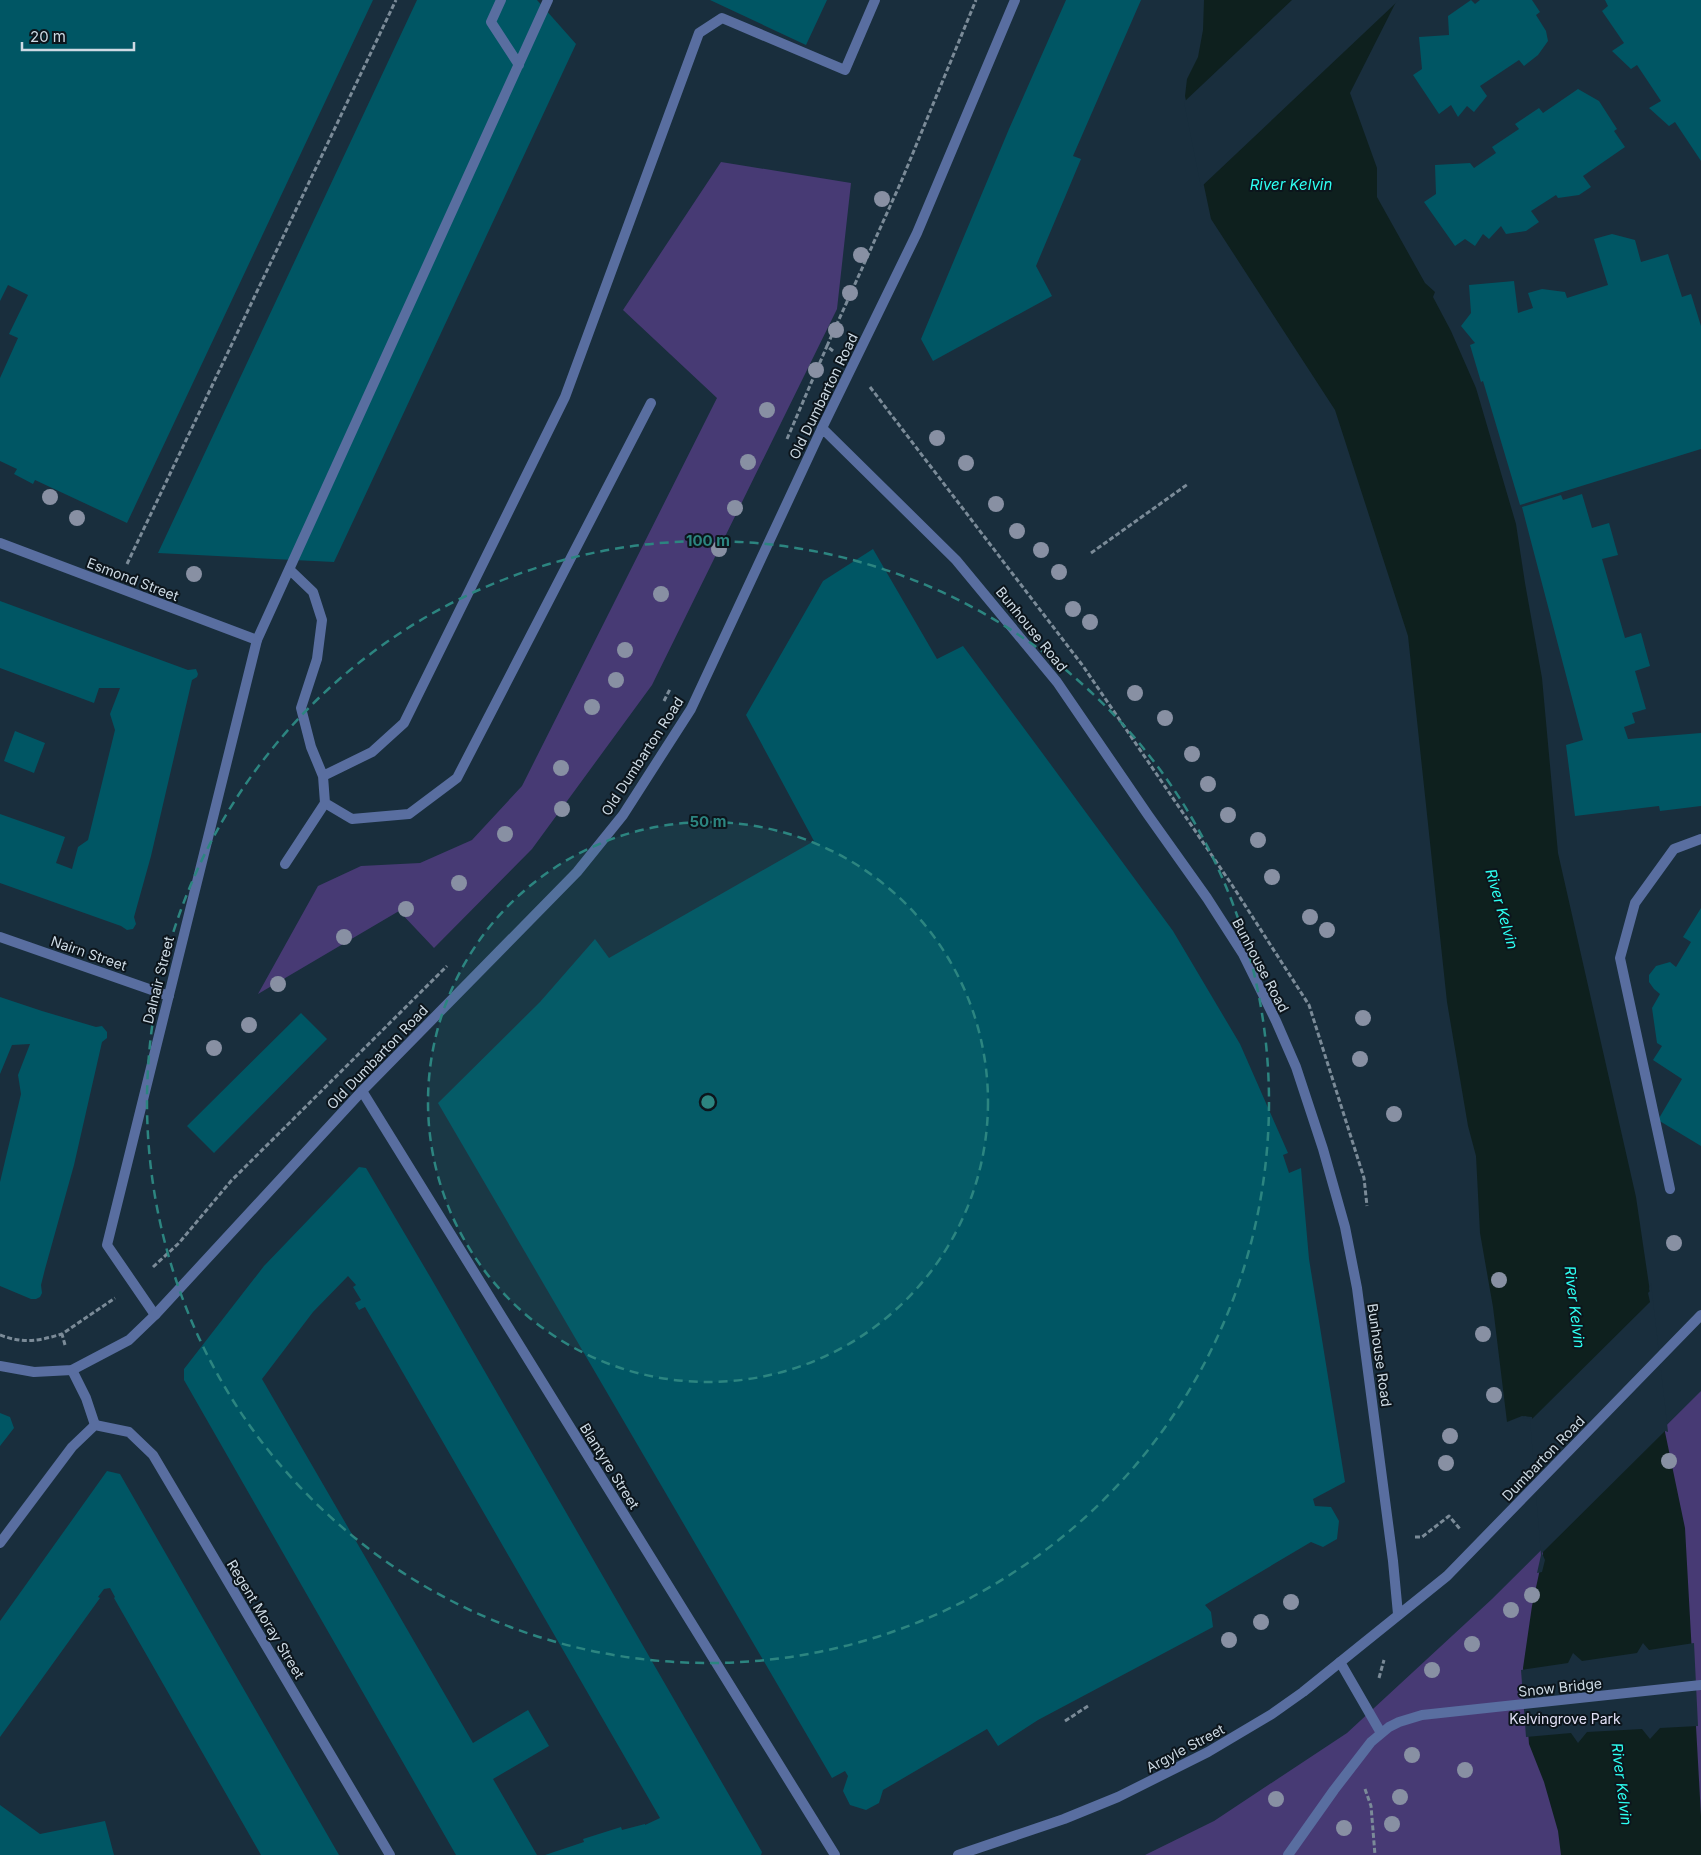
<svg xmlns="http://www.w3.org/2000/svg" width="1701" height="1855" font-family="Inter,sans-serif">
	<style>
		.green { fill: #473a74 }
		.water { fill: #0e201e }
		.pier { fill: #192e3d }
		.building { fill: #005664 }
		.lines { fill: none; stroke-linecap: round; stroke-linejoin: round }
		.path { stroke: #7b8b98; stroke-width: 3; stroke-dasharray: 5 2.5; stroke-linecap: butt }
		.service { stroke: #596ea0; stroke-width: 10 }
		.pedestrian { stroke: #596ea0; stroke-width: 10 }
		.minor { stroke: #596ea0; stroke-width: 10 }
		.tertiary { stroke: #596ea0; stroke-width: 10 }
		.tree { fill: #8890a3 }
		.ring { fill: none; stroke: #2c8580; stroke-width: 2.5; stroke-dasharray: 9 6 }
		.labels { text-anchor: middle; dominant-baseline: central; stroke-width: 4; stroke-linejoin: round; paint-order: stroke }
		.street-label { font-size: 14px; fill: #cddae4; stroke: #0c151c }
		.park-label { font-size: 14px; fill: #e3e1f7; stroke: #0c151c }
		.water-label { font-size: 15px; font-style: italic; fill: #2dfff1; stroke: #0c151c }
		.centre { fill: #2c8580; stroke: #0c151c; stroke-width: 2.5 }
		.ring-label { font-size: 15px; text-anchor: middle; font-weight: bold; fill: #2c8580; stroke: #0c151c; stroke-width: 4; stroke-linejoin: round; paint-order: stroke }
	</style>
	<rect width="100%" height="100%" fill="#192e3d"/>
	<path class="green" d="M721,162l130,21 -14,126 -185,376 -120,164 -98,99 -35,-37 -141,83 60,-108 43,-20 59,-3 52,-23 50,-54 195,-388 -94,-88z
		M1701,1391v464h-556l69,-34 133,-88 145,-134z"/>
	<path class="water" d="M1204,0h193l-47,93 27,75v29l48,86 10,9 -2,5 18,34 25,57 40,136 9,59 17,95 16,175 78,344 13,88 16,147 20,96 16,288v39h-140l-3,-24 -14,-49 -15,-38 -6,-76 9,-62 11,-51 -11,-138 -10,-1 -15,6 -14,-115 -13,-74 -4,-77 -8,-30 -21,-124 -39,-366 -73,-226 -124,-191 -26,-123 2,-17 11,-22 5,-27z"/>
	<path class="pier" d="M1292,0h107l-198,187 -17,-85z
		M1651,1283l17,149 -3,-1 -123,122 3,7 -3,12 -5,1 4,-18 -11,-136 -8,-1 3,-2 7,3 118,-117 -2,-9 2,-2 -1,-2z
		M1643,1643l6,7 45,-7 4,83 -38,2 -10,11 -8,-10 -55,3 -9,11 -7,-10 -45,4 -5,-67 47,-7 5,-10 9,8 55,-8z"/>
	<path class="building" d="M0,0h373l-246,523 -92,-43 -2,4 -19,-10 3,-5 -17,-8v-83l18,-40 -9,-4 19,-39 -20,-10 -8,16z
		M417,0h120l39,44 -242,518 -176,-9z
		M710,0h117l-21,45z
		M1066,0h75l-68,156 8,3 -45,107 16,30 -119,65 -12,-22 88,-210z
		M1471,0l4,4 5,-4h52l8,12 -4,3 10,16 2,10 -10,14 -14,11 -5,-6 -39,26 7,10 -13,16 -7,-6 -9,11 -7,-12 -12,9 -26,-39 9,-6 -3,-32 30,-2 -1,-19z
		M1605,0h96v161l-26,-39 -6,4 -20,-18 12,-7 -24,-36 -6,4 -19,-18 12,-8 -22,-32 6,-5z
		M1578,89l21,12 18,28 -3,2 11,16 -42,29 8,11 -12,8 -21,3 -2,-3 -25,16 8,11 -13,9 -20,3 -5,-8 -12,13 -6,-5 -8,12 -10,-7 -10,7 -31,-44 12,-8 -1,-29 35,-2 4,5 22,-15 -4,-6 27,-18 -4,-5 24,-16 4,5z
		M1612,234l23,6 6,22 27,-8 14,43 9,-3 10,32v123l-181,56 -37,-124 -2,1 -11,-37 5,-2 -14,-17 10,-13 -2,-28 45,-4 4,32 15,-5 -5,-15 14,-4 23,3 2,6 41,-13 -14,-46z
		M1582,494l10,34 17,-5 9,32 -16,4 23,79 16,-5 9,33 -15,5 11,38 -14,4 3,10 -11,4 4,12 73,-6v73l-41,5 -1,-5 -84,10 -9,-71 17,-5 -61,-233 39,-12 2,5z
		M873,549l64,110 26,-13 80,108 130,177 67,113 48,109 -5,2 6,18 12,-5 8,91 36,223 -32,17 2,7 16,1 8,14 -2,18 -14,8 -12,-5 -106,63 6,7 2,15 -175,93 -40,26 -11,-17 -104,61 -4,13 -13,7 -16,-5 -7,-14 5,-15 -3,-5 -13,7 -394,-675 102,-101 55,-63 14,19 205,-117 -68,-126 77,-134z
		M0,601l188,69 8,-1 2,5 -1,3 -5,3 -41,176 -17,61 2,7 -3,5 -6,1 -6,-4 -121,-43v-69l65,23 -9,26 16,6 6,-22 10,-7 27,-110 -5,-16 10,-26h-21l-5,15 -94,-35z
		M15,731l30,12 -11,30 -30,-12z
		M1701,908v238l-43,-26 24,-41 -29,-19 9,-14 -5,-3 -5,-35 8,-14 -6,-5 -5,-7v-7l7,-9 14,-4 6,5 15,-25 -8,-5z
		M0,997l42,14 54,16 6,-1 5,6v6l-5,4 -28,123 -29,104 -4,16 1,8 -2,4 -4,2h-5l-31,-13v-104l21,-88 -3,-19 12,-31 -18,1 -12,29z
		M301,1013l26,26 -113,114 -27,-27z
		M359,1167l7,1 66,112 330,572 -1,3h-216l39,-13 -1,-3 38,-12 1,3 23,-6v1l15,-7 -295,-511 -6,3 -4,-7 6,-3 -8,-13 3,-2 -8,-9 -35,36 -51,67 211,364 55,-33 21,36 -56,33 44,76h-81l-272,-475v-11l80,-103z
		M0,1413l10,4 4,11 -14,18z
		M107,1471l13,3 219,381h-78l-147,-257 1,-1 -5,-9 -6,1 -6,8 2,1 -100,139v-116z
		M0,1805l40,29 65,-13 9,34h-114z"/>
	<g class="lines">
		<path class="path" d="M833,351l-6,-5 74,-164 75,-182
			M870,387l213,279 149,219 77,120 55,173 3,28
			M787,439l40,-93
			M1091,553l97,-69
			M127,564l269,-564
			M664,701l6,-12
			M153,1267l26,-24 52,-62 216,-215
			M0,1335c24,9 38,6 62,-1
			M65,1345l-3,-11 53,-36
			M1415,1537h7l27,-21 11,13
			M1379,1678l5,-18
			M1065,1721l23,-15
			M1365,1789l6,17 4,49"/>
		<path class="service" d="M501,0l-10,22 28,43
			M290,570l23,22 9,28 -5,39 -16,49 10,39 12,29 2,27 27,16 57,-5 48,-36 194,-375
			M257,640l291,-640
			M323,776l49,-24 32,-29 161,-326 134,-364 23,-15 123,52 30,-70
			M285,864l40,-61
			M1670,1189l-50,-231 15,-55 39,-54 27,-10"/>
		<path class="pedestrian" d="M72,1370l14,28 9,27
			M1340,1662l41,71
			M1288,1855l46,-65 37,-48 18,-15 10,-5 23,-7 279,-30"/>
		<path class="minor" d="M822,428l95,-195 98,-233
			M0,543l257,97 -150,605 48,70
			M0,937l169,59
			M0,1543l72,-96 23,-22 34,7 24,23 237,400"/>
		<path class="tertiary" d="M362,1091l473,764
			M0,1366l34,6 38,-2 57,-30 26,-25 207,-224 215,-219 46,-57 68,-106 131,-281 134,132 101,122 91,133 59,83 36,56 33,67 20,46 27,82 22,78 12,61 36,273 5,53
			M958,1855l106,-36 54,-22 90,-45 64,-38 31,-22 144,-116 254,-261"/>
	</g>
	<g class="tree">
		<circle cx="882" cy="199" r="8"/>
		<circle cx="861" cy="255" r="8"/>
		<circle cx="850" cy="293" r="8"/>
		<circle cx="836" cy="330" r="8"/>
		<circle cx="816" cy="370" r="8"/>
		<circle cx="767" cy="410" r="8"/>
		<circle cx="937" cy="438" r="8"/>
		<circle cx="748" cy="462" r="8"/>
		<circle cx="966" cy="463" r="8"/>
		<circle cx="50" cy="497" r="8"/>
		<circle cx="996" cy="504" r="8"/>
		<circle cx="735" cy="508" r="8"/>
		<circle cx="77" cy="518" r="8"/>
		<circle cx="1017" cy="531" r="8"/>
		<circle cx="719" cy="549" r="8"/>
		<circle cx="1041" cy="550" r="8"/>
		<circle cx="1059" cy="572" r="8"/>
		<circle cx="194" cy="574" r="8"/>
		<circle cx="661" cy="594" r="8"/>
		<circle cx="1073" cy="609" r="8"/>
		<circle cx="1090" cy="622" r="8"/>
		<circle cx="625" cy="650" r="8"/>
		<circle cx="616" cy="680" r="8"/>
		<circle cx="1135" cy="693" r="8"/>
		<circle cx="592" cy="707" r="8"/>
		<circle cx="1165" cy="718" r="8"/>
		<circle cx="1192" cy="754" r="8"/>
		<circle cx="561" cy="768" r="8"/>
		<circle cx="1208" cy="784" r="8"/>
		<circle cx="562" cy="809" r="8"/>
		<circle cx="1228" cy="815" r="8"/>
		<circle cx="505" cy="834" r="8"/>
		<circle cx="1258" cy="840" r="8"/>
		<circle cx="1272" cy="877" r="8"/>
		<circle cx="459" cy="883" r="8"/>
		<circle cx="406" cy="909" r="8"/>
		<circle cx="1310" cy="917" r="8"/>
		<circle cx="1327" cy="930" r="8"/>
		<circle cx="344" cy="937" r="8"/>
		<circle cx="278" cy="984" r="8"/>
		<circle cx="1363" cy="1018" r="8"/>
		<circle cx="249" cy="1025" r="8"/>
		<circle cx="214" cy="1048" r="8"/>
		<circle cx="1360" cy="1059" r="8"/>
		<circle cx="1394" cy="1114" r="8"/>
		<circle cx="1674" cy="1243" r="8"/>
		<circle cx="1499" cy="1280" r="8"/>
		<circle cx="1483" cy="1334" r="8"/>
		<circle cx="1494" cy="1395" r="8"/>
		<circle cx="1450" cy="1436" r="8"/>
		<circle cx="1669" cy="1461" r="8"/>
		<circle cx="1446" cy="1463" r="8"/>
		<circle cx="1532" cy="1595" r="8"/>
		<circle cx="1291" cy="1602" r="8"/>
		<circle cx="1511" cy="1610" r="8"/>
		<circle cx="1261" cy="1622" r="8"/>
		<circle cx="1229" cy="1640" r="8"/>
		<circle cx="1472" cy="1644" r="8"/>
		<circle cx="1432" cy="1670" r="8"/>
		<circle cx="1412" cy="1755" r="8"/>
		<circle cx="1465" cy="1770" r="8"/>
		<circle cx="1400" cy="1797" r="8"/>
		<circle cx="1276" cy="1799" r="8"/>
		<circle cx="1392" cy="1824" r="8"/>
		<circle cx="1344" cy="1828" r="8"/>
	</g>
	<circle cx="708" cy="1102" r="280" fill="#2c8580" fill-opacity=".12"/>
	<g class="ring">
		<circle cx="708" cy="1102" r="280"/>
		<circle cx="708" cy="1102" r="561"/>
	</g>
	<g class="labels">
		<g class="street-label">
			<text transform="translate(823 396) rotate(-64)">Old Dumbarton Road</text>
			<text transform="translate(133 579) rotate(21)">Esmond Street</text>
			<text transform="translate(1032 629) rotate(51)">Bunhouse Road</text>
			<text transform="translate(642 756) rotate(-57)">Old Dumbarton Road</text>
			<text transform="translate(89 953) rotate(19)">Nairn Street</text>
			<text transform="translate(1261 965) rotate(62)">Bunhouse Road</text>
			<text transform="translate(158 980) rotate(-76)">Dalnair Street</text>
			<text transform="translate(377 1057) rotate(-46)">Old Dumbarton Road</text>
			<text transform="translate(1380 1355) rotate(82)">Bunhouse Road</text>
			<text transform="translate(1543 1458) rotate(-46)">Dumbarton Road</text>
			<text transform="translate(610 1466) rotate(58)">Blantyre Street</text>
			<text transform="translate(266 1619) rotate(59)">Regent Moray Street</text>
			<text transform="translate(1560 1687) rotate(-6)">Snow Bridge</text>
			<text transform="translate(1185 1748) rotate(-28)">Argyle Street</text>
		</g>
		<g class="park-label">
			<text x="1565" y="1718">Kelvingrove Park</text>
		</g>
		<g class="water-label">
			<text x="1291" y="184">River Kelvin</text>
			<text transform="translate(1502 909) rotate(74)">River Kelvin</text>
			<text transform="translate(1575 1307) rotate(83)">River Kelvin</text>
			<text transform="translate(1622 1784) rotate(83)">River Kelvin</text>
		</g>
	</g>
	<circle cx="708" cy="1102" r="8" class="centre"/>
	<g class="ring-label">
		<text x="708" y="546">100 m</text>
		<text x="708" y="827">50 m</text>
	</g>
	<path d="M22 42v8h112v-8" fill="none" stroke="#cddae4" stroke-width="2.5"/>
	<text x="30" y="42" font-size="15" fill="#cddae4" stroke="#0c151c" stroke-width="4" paint-order="stroke">20 m</text>
</svg>
